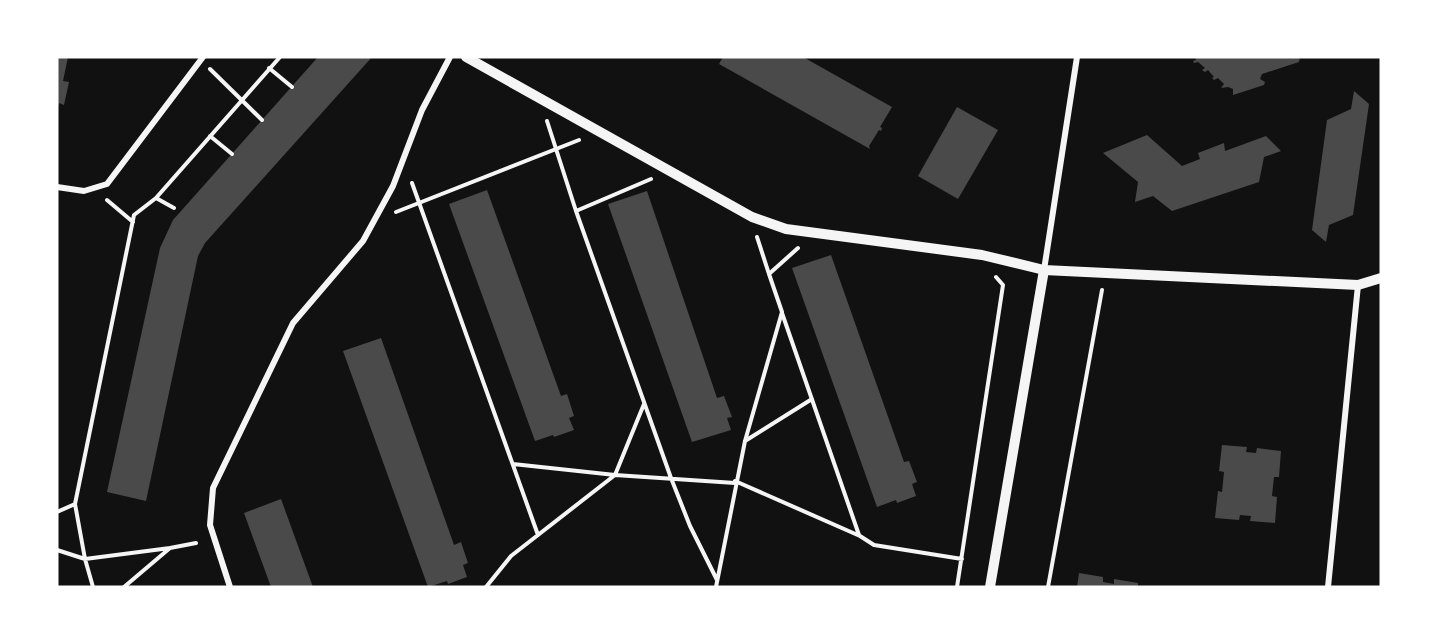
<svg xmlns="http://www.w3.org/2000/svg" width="1438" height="644" font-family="'Titillium Web',sans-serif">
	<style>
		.building { fill: #4a4a4a }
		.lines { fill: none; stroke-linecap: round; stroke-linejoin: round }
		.path { stroke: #f5f5f5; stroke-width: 4 }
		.minor { stroke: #f5f5f5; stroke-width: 6 }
		.tertiary { stroke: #f5f5f5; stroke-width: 10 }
	</style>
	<rect width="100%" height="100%" fill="#111"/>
	<path class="building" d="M57,57h11l-5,24 6,1 -5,23 -5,-2 -1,5z
		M318,57h54l-167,186 -7,13 -52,245 -39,-9 53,-244 13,-28z
		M723,57h80l89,50 -12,20 2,1 -1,3 -2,-1 -10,16 1,3 -151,-85z
		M1195,57h105l-1,5 -37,12 -2,5 5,3 -1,3 -31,10v-6l-5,-2 -7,1 3,-4 -6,-6 -4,2 -2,-2 2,-1 -6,-7 -3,2 -3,-2 3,-2 -7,-6 -4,1 -1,-2 3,-1z
		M1354,91l15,13 -16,111 -24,10 -3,17 -14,-12 15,-110 24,-11z
		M957,107l41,23 -40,69 -40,-23z
		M1147,135l35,31 18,-7 -2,-6 26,-10 1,8 41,-15 15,15 -17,6 -5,25 -87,29 -19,-15 -18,6 3,-20 -35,-29z
		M487,190l74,206 6,-2 7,22 -5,2 5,12 -20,7 -1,-2 -18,6 -86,-237z
		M647,191l70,207 7,-2 8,21 -5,1 4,12 -39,12 -84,-238z
		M831,255l73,207 5,-1 8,21 -5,2 4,12 -19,7 -1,-3 -19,7 -85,-239z
		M381,338l73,207 7,-3 7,21 -5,2 4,12 -19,7 -1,-3 -19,6 -85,-236z
		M1222,445l25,2 -1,5 10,1 1,-5 24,3 -2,26h-5l-2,19 5,1 -2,26 -25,-2 1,-5 -11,-1 -1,5 -24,-2 3,-27 4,1 2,-20 -5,-1z
		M281,499l32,88h-42l-27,-74z
		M1079,573l24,4v5l11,2v-5l24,4v4h-61z"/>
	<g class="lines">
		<path class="path" d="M269,68l23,19
			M210,69l52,51
			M547,121l29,90 95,267 19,48 27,54
			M210,136l22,18
			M412,183l126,352
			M156,198l124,-141
			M107,200l26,22
			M576,211l75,-32
			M396,212l183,-72
			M757,237l12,37
			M782,313l77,222
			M745,441l67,-42
			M513,464l102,11 29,-71
			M735,481l125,55 14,9 88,14
			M57,512l18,-8
			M57,550l28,9 85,-11
			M93,587l-8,-28 -10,-55 59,-289 22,-17 18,10
			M124,587l46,-39 26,-5
			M486,587l25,-31 104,-81 120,8
			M716,587l29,-146 37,-129 -13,-38 29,-26
			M957,587l46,-302 -7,-8
			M1048,587l54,-297"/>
		<path class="minor" d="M57,187l27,4 23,-7 96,-127
			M1044,270l33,-213
			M230,587l-20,-62 3,-37 80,-165 70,-82 30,-55 29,-76 28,-53
			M1328,587l30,-302"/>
		<path class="tertiary" d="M466,57l286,160 34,12 196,26 62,15 314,15 23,-7
			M990,587l54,-317"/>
	</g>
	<rect width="1438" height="644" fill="none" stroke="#ffffff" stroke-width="117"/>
</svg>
